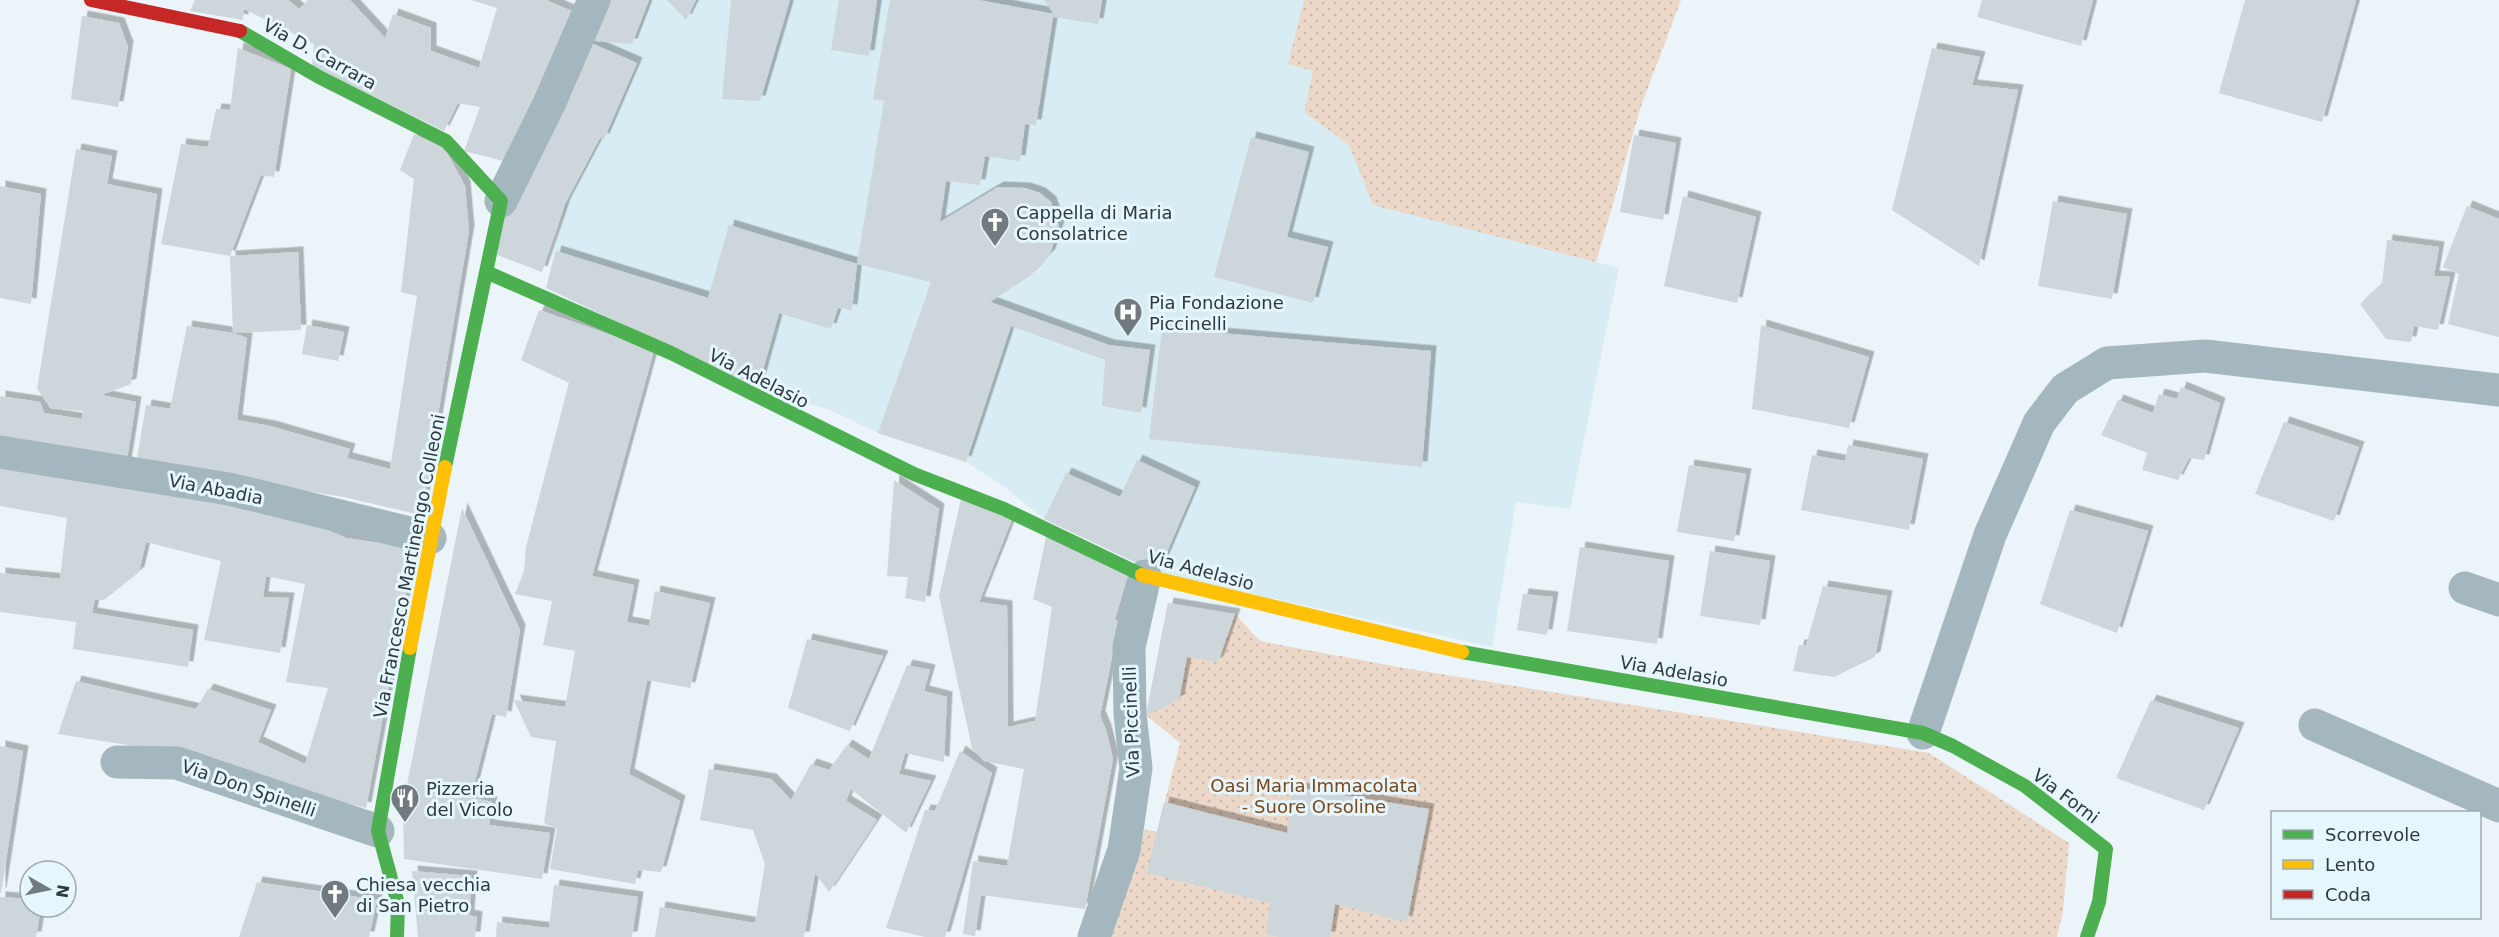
<svg xmlns="http://www.w3.org/2000/svg" width="2499" height="937" font-family="'DejaVu Sans',sans-serif">
	<style>
		.built { fill: #d8ecf3 }
		.green { fill: url(#green-dots) }
		.building { fill: #cdd6da; filter: url(#shadow) }
		.lines { fill: none; stroke-linecap: round; stroke-linejoin: round }
		.street { stroke: #a4b6be; stroke-width: 33 }
		.fast { stroke: #4caf50; stroke-width: 14 }
		.slow { stroke: #ffc107; stroke-width: 14 }
		.jam { stroke: #c62828; stroke-width: 14 }
		.labels { text-anchor: middle; dominant-baseline: central; stroke-width: 6; stroke-linejoin: round; paint-order: stroke }
		.street-label { font-size: 18px; fill: #2f393e; stroke: #e6f6fd }
		.poi-label { font-size: 18px; fill: #2f393e; stroke: #e6f6fd; text-anchor: start }
		.park-label { font-size: 18px; fill: #7e4614; stroke: #e6f6fd }
	</style>
	<defs>
		<pattern id="green-dots" width="8" height="8" patternUnits="userSpaceOnUse" patternTransform="scale(1.5)"><rect width="8" height="8" fill="#ecd8c9"/><path d="M2 2h.1M6 6h.1" fill="none" stroke="#cbbaae" stroke-width="1.8" stroke-linecap="round"/></pattern>
		<filter id="shadow"><feDropShadow dx="5.5" dy="-5.5" stdDeviation="0" flood-color="#0004"/></filter>
	</defs>
	<rect width="100%" height="100%" fill="#ebf4f8"/>
	<path class="built" d="M649,0h1032l-40,106 -45,156 23,6 -49,241 -54,-7 -24,145 -334,-74 -114,-54 -42,-34 -36,-23 -88,-29 -48,-23 -72,-22 -212,-100 19,-84 35,-66 4,1 33,-75 -53,-24 48,4z"/>
	<path class="green" d="M1304,0h377l-40,106 -45,156 -223,-57 -24,-60 -45,-33 9,-41 -25,-7z
		M1168,603l67,11 25,27 138,26 531,86 140,90 -6,69 -6,25h-948l36,-108 12,3 23,-89 -34,-28z"/>
	<path class="building" d="M195,0h93l11,9 10,-9h41l35,38 8,-24 38,14v23l48,17 18,-60 -26,-8h75l28,12 27,-12h48l-17,44 -48,-4 53,23 -33,76 -4,-1 -35,66 -23,68 -45,-17 14,-92 -47,-12 16,-44 -22,-4 -14,28 -132,-65 2,-22 -70,-35 -1,11 -53,-9z
		M667,0h29l-10,20z
		M731,0h59l-30,101 -38,-2z
		M839,0h38l-8,56 -38,-6z
		M890,0h88l76,14 -10,-14h58l-4,24 -45,-7 -17,108 -11,-1 -5,37 -35,-5 -5,29 -34,-4 -6,41 58,-35 27,1 15,5 11,9 8,24 -9,28 -20,22 -40,26 119,43 41,5 -9,63 -39,-7 3,-46 -94,-34 -45,136 -88,-29 53,-151 -74,-18 -5,46 -14,-2 -7,21 -52,-16 -21,75 -212,-100 10,-37 152,47 21,-73 128,39 27,-163 -11,-2z
		M1982,0h111l-12,46 -104,-29z
		M2245,0h111l-34,122 -103,-29z
		M82,16l37,7 9,24 -10,60 -47,-8z
		M238,48l53,21 -17,108 -13,-2 -31,81 -69,-12 20,-100 27,3 8,-38 14,1z
		M1932,48l48,9 -8,28 46,5 -39,176 -87,-56z
		M414,134l31,15 20,37 4,45 -48,284 -77,-18 -208,-33 10,-59 24,4 17,-83 46,7 -3,-77 68,-4 3,78 -68,3 14,5 -10,82 33,6 80,23 -3,9 43,11 27,-173 -16,-4 13,-113 -14,-9z
		M1634,135l42,8 -13,77 -43,-8z
		M1251,137l58,15 -22,85 41,10 -15,56 -99,-26z
		M76,149l36,7 -5,28 50,10 -26,190 -30,11 35,7 -10,63 -126,-17v-52l40,6 4,11 38,6 1,-8 -32,-3 -14,-19z
		M0,186l41,8 -10,110 -31,-6z
		M1683,196l73,21 -19,86 -73,-17z
		M2053,201l74,13 -15,85 -74,-13z
		M2467,206l32,13v118l-51,-13 11,-50 -16,-7z
		M2387,240l52,7 -5,29 16,1 -12,53 -24,-4 -3,16 -25,-3 -26,-35 22,-20z
		M539,310l115,40 -62,226 42,9 -7,37 22,4 6,-35 55,12 -20,85 -43,-8 -18,94 51,27 -19,71 -23,-2 -3,14 -85,-15 7,-40 -13,-6 12,-82 -25,-4 -17,-37 51,7 10,-56 -32,-6 9,-44 -37,-7 9,-23 2,-24 43,-164 -48,-23z
		M307,325l37,7 -6,29 -36,-7z
		M1761,325l108,32 -20,71 -97,-19z
		M1162,328l269,23 -9,116 -273,-28z
		M2181,387l39,16 -16,57 -15,-2 -11,22 -36,-10 5,-17 -46,-18 17,-35 35,13 6,-19 18,5z
		M2284,422l75,25 -25,74 -79,-27z
		M1848,445l75,14 -14,71 -108,-20 11,-55 33,6z
		M0,460l272,46 74,32 60,9 7,8 -47,253 -69,-17 -81,-32 -158,-25 18,-53 120,28 12,-20 63,21 -13,32 47,22 23,-76 -42,-6 19,-98 -39,-8 -3,21 26,1 -9,55 -76,-13 17,-79 -75,-19 -7,30 -35,28 -9,-1 -3,14 101,17 -5,37 -115,-18 3,-27 -76,-10v-39l60,6 7,-61 -67,-12z
		M1137,460l58,27 -37,86 -114,-54 22,-46 54,24z
		M1689,465l57,9 -12,67 -57,-9z
		M894,480l45,29 -14,93 -20,-4 3,-21 -21,-1z
		M961,499l51,20 -33,83 28,4 1,121 27,-6 17,-114 -19,-8 13,-62 82,38 -13,44 4,4 -19,93 6,14 7,29 -28,150 -104,-14 -6,41 -12,-2 10,-73 34,5 17,-97 -40,-8 -12,-13 -33,-152z
		M462,508l58,122 -14,87 -14,-3 -21,83 21,5 -3,23 61,8 -8,46 -138,-20 -1,-54z
		M2070,510l78,21 -31,102 -77,-29z
		M1580,547l89,14 -12,83 -90,-13z
		M1710,551l60,10 -10,64 -60,-9z
		M1823,586l64,10 -12,61 -41,20 -41,-6 6,-26h7z
		M1523,594l30,3 -6,38 -30,-5z
		M1168,603l67,11 -17,48 -31,-5 -8,43 -33,15z
		M807,639l76,17 -33,75 -62,-23z
		M907,665l23,5 -6,21 23,6 -3,65 -39,-9 -6,21 32,7 -25,52 -55,-44 -5,12 31,19 -48,72 -14,-19 -11,64h-149l5,-30 95,16 10,-59 -12,-34 -53,-10 9,-51 62,10 20,21 20,-36 18,6 18,-25 22,14z
		M2151,700l88,28 -35,82 -88,-32z
		M0,746l23,5 -22,142h-1z
		M960,751l32,22 -47,164h-20l-39,-9 39,-118 10,1z
		M1293,787l136,22 -22,113 -72,-18 -5,33h-50l-14,-3 4,-31 -123,-30 17,-71 123,31z
		M412,871l60,5 -3,39 8,2 -2,20h-57z
		M257,882l120,18 -8,37h-130z
		M554,885l84,12 -6,40h-136l1,-15 52,6z
		M0,897l30,2v8h11l-5,30h-36z"/>
	<g class="lines">
		<path class="street" d="M501,201l48,-97 45,-104
			M0,452l229,37 201,49
			M2465,588l34,12
			M2315,725l184,81
			M1923,733l67,-198 49,-112 26,-34 42,-26 98,-7 294,34
			M117,762l60,1 201,68
			M1094,937l30,-87 12,-82 -6,-54 -1,-67 16,-71"/>
		<path class="fast" d="M240,31l79,46 127,64 55,60 -56,266
			M486,272l185,81 243,121 90,35 138,66
			M1462,652l461,81 30,13 72,40 81,63 -7,53 -12,35
			M397,937l1,-33 -20,-73 32,-183"/>
		<path class="slow" d="M1142,575l320,77
			M410,648l35,-181"/>
		<path class="jam" d="M91,0l149,31"/>
	</g>
	<defs>
		<g id="church-pin" transform="scale(1.5)"><path d="M0 17L-7.5 6A9.5 9.5 0 1 1 7.5 6Z" fill="#717a7f" stroke="#e6f6fd"/><path d="M-1.2-6h2.4v3.5h3.3v2.4h-3.3V6h-2.4V-.1h-3.3v-2.4h3.3Z" fill="#fff"/></g>
		<g id="hospital-pin" transform="scale(1.5)"><path d="M0 17L-7.5 6A9.5 9.5 0 1 1 7.5 6Z" fill="#717a7f" stroke="#e6f6fd"/><path d="M-5-5h3v3.5h4V-5h3V5h-3V1.5h-4V5h-3Z" fill="#fff"/></g>
		<g id="restaurant-pin" transform="scale(1.5)"><path d="M0 17L-7.5 6A9.5 9.5 0 1 1 7.5 6Z" fill="#717a7f" stroke="#e6f6fd"/><path d="M-5-6h1v4h1v-4h1v4h1v-4h1v5L-1.5 .5V6h-2V.5L-5-1ZM5-6V6H3V1.5H1.5Q1.5-4 5-6Z" fill="#fff"/></g>
	</defs>
	<g fill-rule="evenodd">
		<use href="#church-pin" x="995" y="222"/>
		<use href="#hospital-pin" x="1128" y="312"/>
		<use href="#restaurant-pin" x="405" y="798"/>
		<use href="#church-pin" x="335" y="894"/>
	</g>
	<g class="labels">
		<g class="street-label">
			<text transform="translate(320 54) rotate(29)">Via D. Carrara</text>
			<text transform="translate(759 378) rotate(27)">Via Adelasio</text>
			<text transform="translate(216 489) rotate(11)">Via Abadia</text>
			<text transform="translate(409 566) rotate(-79)">Via Francesco Martinengo Colleoni</text>
			<text transform="translate(1201 570) rotate(15)">Via Adelasio</text>
			<text transform="translate(1674 671) rotate(10)">Via Adelasio</text>
			<text transform="translate(1131 722) rotate(-92)">Via Piccinelli</text>
			<text transform="translate(249 788) rotate(19)">Via Don Spinelli</text>
			<text transform="translate(2066 796) rotate(37)">Via Forni</text>
		</g>
		<g class="poi-label">
			<text x="1016" y="212">Cappella di Maria<tspan x="1016" dy="21">Consolatrice</tspan></text>
			<text x="1149" y="302">Pia Fondazione<tspan x="1149" dy="21">Piccinelli</tspan></text>
			<text x="426" y="788">Pizzeria<tspan x="426" dy="21">del Vicolo</tspan></text>
			<text x="356" y="884">Chiesa vecchia<tspan x="356" dy="21">di San Pietro</tspan></text>
		</g>
		<g class="park-label">
			<text x="1314" y="785">Oasi Maria Immacolata<tspan x="1314" dy="21">- Suore Orsoline</tspan></text>
		</g>
	</g>
	<rect x="2271" y="811" width="210" height="108" fill="#e6f6fd" stroke="#9daab1" stroke-width="1.5"/>
	<rect x="2283" y="830" width="30" height="9" fill="#4caf50" stroke="#9daab1" stroke-width="1.5"/>
	<text x="2325" y="841" font-size="18" fill="#2f393e">Scorrevole</text>
	<rect x="2283" y="860" width="30" height="9" fill="#ffc107" stroke="#9daab1" stroke-width="1.5"/>
	<text x="2325" y="871" font-size="18" fill="#2f393e">Lento</text>
	<rect x="2283" y="890" width="30" height="9" fill="#c62828" stroke="#9daab1" stroke-width="1.5"/>
	<text x="2325" y="901" font-size="18" fill="#2f393e">Coda</text>
	<g transform="translate(48 889) rotate(99)"><circle r="28" fill="#e6f6fd" stroke="#9daab1" stroke-width="1.5"/>
	<path d="M0-4.5L10 22L0 15L-10 22Z" fill="#717a7f"/>
	<text y="-9" font-size="16" font-weight="bold" text-anchor="middle" fill="#2f393e">N</text>
	</g>
</svg>
